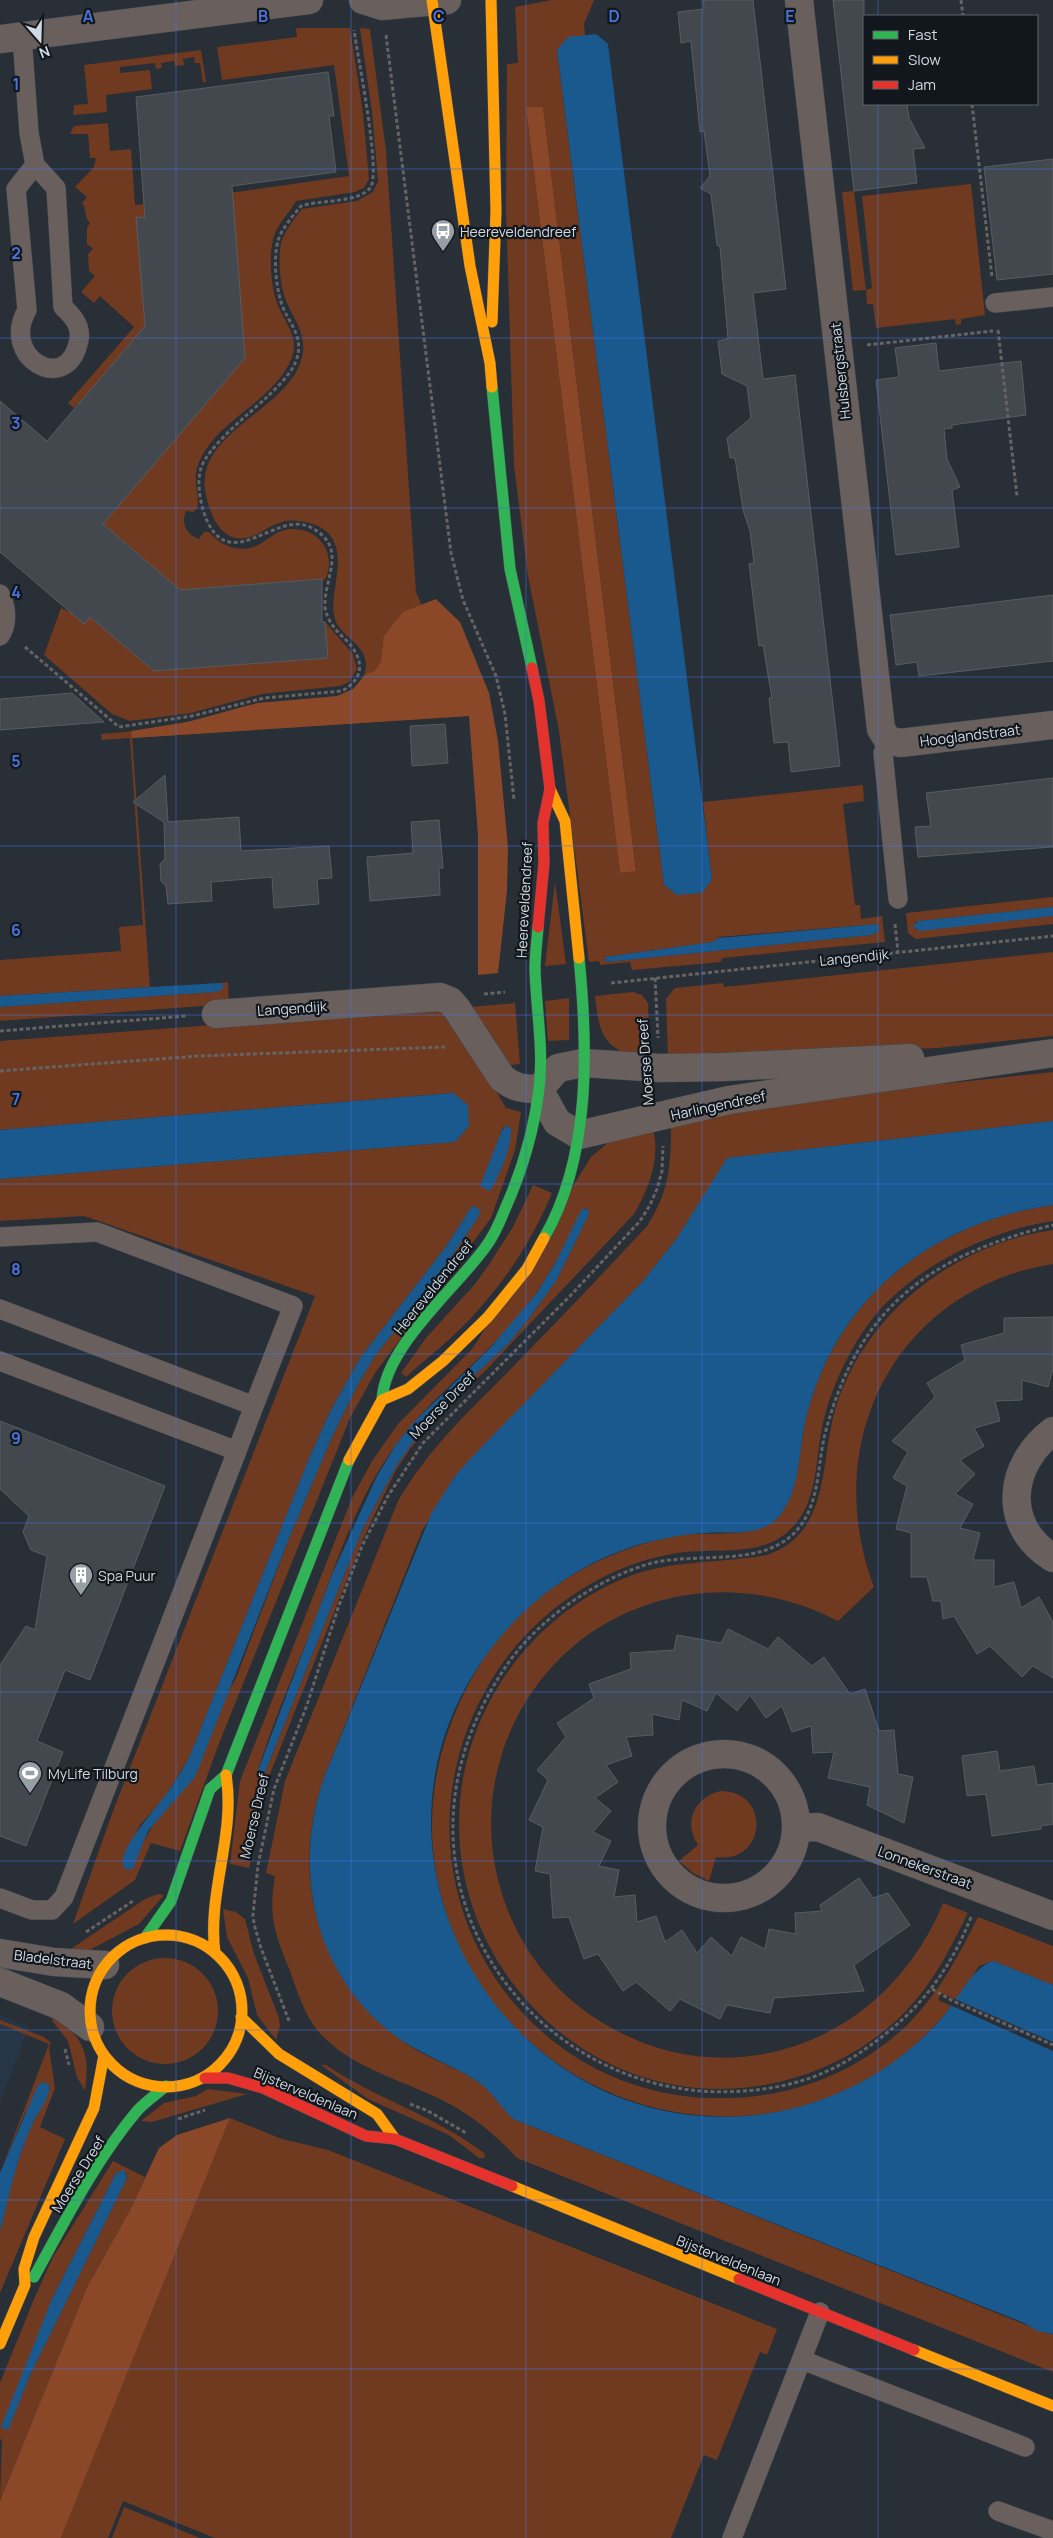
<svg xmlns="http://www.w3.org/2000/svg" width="1053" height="2538" font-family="Manrope,sans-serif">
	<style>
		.built { fill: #253646 }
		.green { fill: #703a21; fill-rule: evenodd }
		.forest { fill: #8a4829 }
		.water { fill: #19598e }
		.pier { fill: #282f36 }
		.building { fill: #42484e; stroke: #575d63 }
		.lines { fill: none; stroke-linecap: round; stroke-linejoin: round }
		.lane-casing { stroke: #444a51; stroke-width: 20 }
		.street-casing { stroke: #444a51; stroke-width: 29 }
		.fast-casing { stroke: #444a51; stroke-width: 12 }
		.slow-casing { stroke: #444a51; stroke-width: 12 }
		.jam-casing { stroke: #444a51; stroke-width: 12 }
		.path { stroke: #656364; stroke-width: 3; stroke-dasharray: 4 2.5; stroke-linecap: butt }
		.lane { stroke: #69605d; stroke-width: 19 }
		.street { stroke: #69605d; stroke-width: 28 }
		.fast { stroke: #30b455; stroke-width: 11 }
		.slow { stroke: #ff9f0a; stroke-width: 11 }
		.jam { stroke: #e5322d; stroke-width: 11 }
		.grid { fill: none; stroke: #4a71da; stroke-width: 1; stroke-opacity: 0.55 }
		.labels { text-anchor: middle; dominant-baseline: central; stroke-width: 4.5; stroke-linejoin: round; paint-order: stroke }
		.poi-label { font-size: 14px; fill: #d1d9e2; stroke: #11171c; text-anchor: start }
		.street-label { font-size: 14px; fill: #d1d9e2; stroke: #11171c }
		.grid-label { font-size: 16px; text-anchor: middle; font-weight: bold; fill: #4a71da; stroke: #11171c; stroke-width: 4.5; stroke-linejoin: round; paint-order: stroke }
	</style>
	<rect width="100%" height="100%" fill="#282f36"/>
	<path class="built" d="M0,2015l29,12 -29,76z"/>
	<path class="green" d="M552,0h42l-10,24 1,11 6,1 -20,2 -14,13 107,834c22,12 30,12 48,-6l-9,-77 160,-17 1,16 -21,3 12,101h5l1,14 21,-3 3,26 -163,16 -1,4 -89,8 -2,-8 -30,3 -1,-4 -10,1 -30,-231 -31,-155 -14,-111 -8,-257 1,-144 11,-1 -3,-56zM526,107h17l93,763 -16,3zM878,924l1,6 -8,5 -265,27 -1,-5 109,-15 5,-5z
		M296,28h54l13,85 6,66 -5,9 -9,4 -59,9c-7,13 -20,24 -23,39 -4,17 -2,44 3,60 6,20 24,35 16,57 -17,46 -80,63 -95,111 -4,14 3,27 0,41l-4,3 -7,-1c-5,12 0,24 13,28l5,-7h5c12,14 31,22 49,13 8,-4 15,-11 23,-14 23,-7 46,6 48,30 0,8 -1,17 -7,21l-1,-3 -141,11 -84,-72 127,-324 126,-18 -15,-111 -112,15 -5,-33 80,-10z
		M360,28l10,1 16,122 30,441 53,124 -337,22 18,249 -150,9v-36l121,-9 -2,-24 24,-2 -13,-187 -28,2 -1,-6c32,-2 65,-7 96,-14 21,-5 42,-14 63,-17 26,-3 63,1 87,-10 11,-5 19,-16 19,-29 -1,-22 -29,-28 -32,-49 -4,-25 12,-53 -2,-77 -5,-8 -14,-13 -23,-15 -9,-2 -18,-4 -27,-1 -11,3 -19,10 -29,14 -31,12 -44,-22 -48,-46 -8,-62 92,-82 98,-139 2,-18 -9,-32 -16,-48 -7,-15 -10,-47 -5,-63 4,-11 13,-22 20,-31l55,-8 16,-9 5,-11 -6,-69z
		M201,50l5,32h-3l-3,-19h-5l-1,-6 -11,2 1,6 -9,1 -1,-5 -13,2 1,5 -6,1 -1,-6 -35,4v6l30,-3 2,19 -46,6 1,17 -34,3 1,-10 14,-1 -4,-39z
		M108,123l2,28 21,-2 4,56 9,-1 10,125 -74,76 -2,-2 -4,5 -6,-5 66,-76 -34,-31 -6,7 -13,-11 14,-16 -6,-5 -1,-17 5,-5 -6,-5v-16l3,-5c-6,-6 -3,-14 -8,-20l5,-6 -12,-10 19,-20 2,-9h-6l-2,-24h-18l4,-8z
		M971,184l14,131 -24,4v5l-5,1 -1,-6 -79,9 -3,-24h-6l-1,-14 -13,1 -11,-99 12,-1 12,99 6,-2 -10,-92z
		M61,608l18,9 4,-6 71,60 174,-13 -3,-36 28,32 4,15 -8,13 -9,4 -78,8 -71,19 -61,8 -18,-7 -68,-59z
		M555,882l11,82 -21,2z
		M1053,897v10l-135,14 -3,1 1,8 137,-14v8l-137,15 -8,-6 -2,-20z
		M1053,952v84l-116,12 -269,10 -2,-59 9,-11 48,-5 1,4z
		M228,982l1,22 -229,17v-14l214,-15 8,-2v-6l-3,-1z
		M633,992l9,3 6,8 2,56c-44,-7 -51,-21 -55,-63z
		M569,998v42l-21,1 -3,-40z
		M515,1003l5,61 -11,1 -38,-58z
		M442,1011l19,21 45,76 15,4 -6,38 -24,68 -116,155 -25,45 -132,328 -38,105 -29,-8 -16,37 -62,44 40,-113 202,-515 -231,-80 -84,5v-42l455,-37 14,-16 -17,-33 -452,37v-89l358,-27zM503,1127l8,3 -17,53 -13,3zM472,1206l8,4 -3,9 -37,53 -66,85 -17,29 -26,53 -41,97 -54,142 -95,168 -18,14 17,-35 25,-28 24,-39 121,-302 20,-44 30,-54 87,-113z
		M1053,1072v49l-324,37 -52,80 -33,42 -189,196 -33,55 -97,244c-36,100 -9,199 75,264 23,18 52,26 77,42 15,10 24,25 36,38l533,214 7,1v38l-536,-214c-21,-23 -43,-41 -71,-56 -43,-22 -97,-34 -129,-72 -13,-17 -20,-39 -27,-59 -15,-38 -22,-54 -15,-95l-9,-3 19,-92 113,-280c29,-49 60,-79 100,-119 50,-51 100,-103 149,-156 22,-34 24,-60 24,-100l103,-24z
		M653,1130c8,28 -5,60 -19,84l-148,156 -43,41 -33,38 -14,21 -33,69 -93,235 -21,94 -19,-4 10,-83 112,-283 20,-37 26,-37 75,-76 118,-191 19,-16zM585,1208h2l2,6 -33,67 -29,40 -18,22 -77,72 -34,48 -35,65 -99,247 -7,-2c15,-49 36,-97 55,-145 23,-61 44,-129 83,-182 33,-45 78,-79 115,-120 32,-35 53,-76 75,-118z
		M533,1185l19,8c-18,43 -42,81 -73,116 -21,25 -49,46 -73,68l-5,-4 25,-35 49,-54 13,-18 25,-39z
		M1053,1205v16c-60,9 -124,39 -167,82 -29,30 -50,73 -61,112 -10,34 -5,78 -28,107 -29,38 -78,25 -119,31 -76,11 -147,62 -186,126 -123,202 37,451 272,416 54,-8 105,-33 144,-71 31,-31 51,-69 70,-107l75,29v39l-60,-24 -14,5 -22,34 -16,-7 -3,7 14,6c-20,24 -42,46 -68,63 -167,109 -391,21 -442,-170 -21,-76 -8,-153 30,-221 42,-78 124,-129 210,-143 29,-4 78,5 97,-19 23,-30 19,-71 29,-106 33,-117 127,-188 245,-205z
		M1053,1230v34c-157,25 -234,178 -179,323l-36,34c-76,-39 -161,-39 -235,4 -49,29 -86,78 -102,132 -13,42 -13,87 -1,130 13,47 42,91 81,121 130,99 302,43 362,-105l25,10c-18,36 -35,71 -64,100 -35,35 -78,58 -125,69 -211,49 -384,-170 -297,-365 27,-60 77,-111 138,-137 48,-21 97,-16 147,-25 65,-23 52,-93 69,-148 30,-95 119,-163 217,-177z
		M721,1791c52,1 44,74 -5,66l-7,24 -16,-8 -14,-12 19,-16c-16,-23 -2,-49 23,-54z
		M158,1894l6,1 -25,29 -57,30 -17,-1 80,-54z
		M223,1909l13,3 9,7 9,35 25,64 1,8 -4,14 -19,-25 -9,-37 -21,-41z
		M112 2011a53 53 0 1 1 106 0a53 53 0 1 1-106 0Z
		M49,2011c32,26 42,37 36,80l-8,-14 -9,-36 -15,-19z
		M0,2020l44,17 7,6 -2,5 6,40 -15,39 25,12 -65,154v-62l12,-51 15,-45 23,-47 -1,-3 -24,28 -25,60 49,-129 -49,-20z
		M321,2065h5c51,34 109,51 158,88l1,5h-6l-30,-23 -81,-36z
		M208,2089l39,5 -95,28 -11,-1 23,-18 32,-7z
		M230,2118l52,21 46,11 449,179 -10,26 -7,-3 -43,108 -13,-5 -33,83h-456l-92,-37 -15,37h-47z
		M113,2161l32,16 -15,33 -43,77 -87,214 2,-61 -2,-1v-56l34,-84 19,-42zM126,2172l1,6 -96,195 -23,56 44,-130 64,-126z
		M124,2507l76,31h-88z"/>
	<path class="forest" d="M526,107h17l93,764 -16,2z
		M436,599l24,23 29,71 9,48 10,106 -1,44 -9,82 -20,2v-140l-9,-119 -337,22 -1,-7 56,-9 71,-19 79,-7 16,-7 12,-14 10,-4 6,-9 3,-26 19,-24z
		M230,2118l-169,420h-61v-37l87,-214 43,-77 29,-62 18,-13z"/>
	<path class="water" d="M596,34l12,10 104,835 -10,14h-3l-22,2 -13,-10 -107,-835 11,-13z
		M1053,907v9l-134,15 -6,-5 5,-5z
		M878,924l1,7 -8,4 -265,27 -1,-5 108,-15 6,-4z
		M219,983l4,1 -1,6 -8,2 -214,15v-11z
		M453,1093l15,12 1,21 -14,16 -455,37v-49z
		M1053,1121v84c-119,17 -215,90 -246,209 -9,32 -5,74 -27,101 -19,23 -48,16 -74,18 -21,1 -41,5 -61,10 -59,16 -113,53 -151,102 -166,209 20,514 282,467 64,-12 123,-45 166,-94 16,-18 28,-49 51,-57l60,24v349l-16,-3 -13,-8 -511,-204c-13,-12 -21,-28 -36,-38 -30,-19 -64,-29 -92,-53 -74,-63 -92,-164 -60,-253l107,-263 23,-36 14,-16 175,-180 33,-42 50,-80z
		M506,1126l5,2c1,19 -11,46 -21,63l-10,-5 22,-56z
		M472,1206l9,4 -4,9 -36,53 -67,85 -17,29 -26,53 -41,97 -95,241 -47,54 -15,37 -2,2 -7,-2c-9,-16 31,-58 40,-71 10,-12 17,-26 25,-39l121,-302 20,-44 30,-54 87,-113z
		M587,1208l2,6 -33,67 -29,40 -18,22 -77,72 -34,48 -35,65 -99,247 -7,-2 76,-201 44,-96 18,-30 17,-22 78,-76 46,-54 19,-30 26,-54z
		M44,2082l5,3c3,11 -12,28 -16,38 -17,35 -23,71 -33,108v-58l38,-88z
		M124,2170l3,8 -96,195 -23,57 -7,-3 51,-128 64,-126z"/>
	<path class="pier" d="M955,1999l98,43v9l-103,-46z"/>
	<path class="building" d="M703,0h50l33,289 -33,4 10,86 32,-4 45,391 -49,6 -3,-30 -14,1 -5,-45h3l-9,-53 -4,1 -10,-82 5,-1 -4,-32 -7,-21 -8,-52h-5l-3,-20 24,-20 -4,-32 -25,-12 -4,-33 10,-2 -8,-92 -3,-2 -6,-51 -11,-6 10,-12 -6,-45 -4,1 -9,-91 -10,2 -3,-31 26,-3z
		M833,0h31v104h43l2,14 16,30 -12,1 4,34 -63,8z
		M328,72l6,44h-5l7,56 -104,14 13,172 -142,166 77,66 142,-11v43h3l3,36 -174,13 -64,-54 -6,7 -84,-72v-151l47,40 98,-115 -9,-109 9,1 -9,-121z
		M1053,159v115l-56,6 -13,-113z
		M936,343l3,28 82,-10 5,54 -74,10v3l-8,1 3,30 13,28 -8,3 7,57 -63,8 -20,-175 23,-3 -4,-29z
		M1053,595v66l-134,15 -2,-14 -21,3 -6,-50z
		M72,693l32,29 -104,8v-31z
		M445,724l3,39 -36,3 -2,-40z
		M165,775l3,47 71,-5 2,34 88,-5 3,32 -15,1 2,25 -45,4 -2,-31 -61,5 1,19 -44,3 -2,-18 -5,-5 -1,-17 5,-5 -1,-37 -31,-20z
		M1053,778v69l-135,10 -3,-30 16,-1 -5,-33z
		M439,820l4,48h-4l1,27 -70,6 -3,-44 46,-4 -2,-31z
		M1053,1317v52l-5,18 -26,-7v20l-27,1 5,20 -26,7 10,18 -24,14 15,14 -20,20 18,10 -13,24 20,5 -7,27h21v27l20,-5 7,26 18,-11 14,25v56l-20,-12 -11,11 -32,-31 -13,8 -23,-38 -11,3 -2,-18h-8l-6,-24h-16v-44l-15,-4 11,-43 -14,-8 15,-26 -16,-11 43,-44 -8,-14 38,-23 -4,-15 43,-12v-15z
		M0,1421l165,65 -75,194 -25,-10 -28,71 26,11 -37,94 -26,-10v-171l26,-39 9,4 12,-74 -16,-6 -8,-18 6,-16 -29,-27z
		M728,1629l40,20 10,-12 34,29 12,-9 26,37 15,-5 14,42 15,-1 4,44 15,3 -9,46 -37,-18 3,-18 -42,-9 6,-26 -21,1 -2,-27 -19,6 -10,-26 -16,12 -16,-23 -13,16 -21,-18 -9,18 -25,-11 -3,20 -27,-6 1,21 -27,2 6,19 -26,9 12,17 -23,16 16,13 -18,21 18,9 -12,25 20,4 -5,27 21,-2 2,27 19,-6 9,26 17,-12 15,23 14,-16 21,19 9,-19 24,12 4,-20 27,5 -1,-21 27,-2 -2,-6 39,-27 14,20 15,-5 22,32 -56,40 10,26 -90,7 -4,15 -43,-8 -7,14 -40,-20 -10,12 -34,-29 -13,9 -25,-37 -14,5 -15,-42 -16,1 -3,-44 -15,-3 8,-44 -14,-7 19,-40 -11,-10 29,-33 -9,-14 37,-25 -5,-14 42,-15 -1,-16 44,-3 3,-15 44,8z
		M997,1751l3,20 34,-5 3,19 16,-2v41l-12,2v3l-49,7 -6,-42 -19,2 -5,-40z"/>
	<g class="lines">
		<g class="lane-casing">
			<path id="lane" d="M22,36l7,97 6,32
				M35,165l21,23 7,119c11,10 20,21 15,37 -13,51 -78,13 -51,-34l-11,-121z
				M995,303l58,-6
				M0,594c7,13 8,30 0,42
				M888,740l-5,13 15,146
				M0,1237l97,-5 196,74 -39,100
				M0,1309l254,97 -17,45
				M0,1361l237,90 -173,446 -12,13h-20l-32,-12
				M802,2360l223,87
				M998,2511l55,20
				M732,2538l88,-226"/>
		</g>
		<g class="street-casing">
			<path id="street" d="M363,0l19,6 65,-6
				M799,0l82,729 7,11 12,3 153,-18
				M0,39l309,-39
				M216,1014l224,-17 10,4 7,8 45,69c12,10 22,11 37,11
				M539,1089l18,33 22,13 150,-35 324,-47
				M539,1089l19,-21 25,-5 77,5 64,-1 186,-9
				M1053,1431c-45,34 -52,95 0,127
				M652 1826a72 72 0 1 1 144 0a72 72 0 1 1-144 0Z
				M796,1828l22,-1 235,89
				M0,1953l54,9 51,3
				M0,1982l61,24 29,21"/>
		</g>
		<g class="fast-casing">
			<path id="fast" d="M492,387l18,182 22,99
				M544,1238c47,-81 44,-190 35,-280
				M382,1400c3,-53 71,-109 102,-151 9,-11 16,-27 21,-40 17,-38 29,-78 34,-120 5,-39 -3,-80 -4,-120 0,-14 2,-28 3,-42
				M145,1938l26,-37 39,-112 16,-14 123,-315
				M34,2277c31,-56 61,-116 103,-166 8,-9 20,-17 29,-25"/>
		</g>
		<g class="slow-casing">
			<path id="slow" d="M432,0l38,266 20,97 2,24
				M491,0l5,211 -4,111
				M550,789l15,32 14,137
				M349,1460l33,-60 26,-11 35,-28 45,-44 39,-48 17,-31
				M90 2011a76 76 0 1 1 152 0a76 76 0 1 1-152 0Z
				M215,1953c-8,-61 21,-118 11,-178
				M241,2017l38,37 98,60 18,25
				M512,2186l227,93
				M0,2344l25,-59 -1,-16 10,-32 60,-129 10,-53
				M914,2350l139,56"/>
		</g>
		<g class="jam-casing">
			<path id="jam" d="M532,668l7,33 11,88 -7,34 1,40 -6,64
				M205,2078h23l35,10 103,48 29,3 117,47
				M739,2279l175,71"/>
		</g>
		<path class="path" d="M961,0l2,16
			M386,35l65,518 12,47 33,76 9,38 9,86
			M972,104l20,173
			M998,330l19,166
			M867,345l126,-14
			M25,647l94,80 73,-11 72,-18 78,-7c25,-14 21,-34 3,-52 -9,-8 -18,-19 -20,-31 -2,-30 25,-61 -15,-81 -34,-16 -77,45 -102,-4 -7,-15 -12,-39 -7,-55 6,-20 47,-54 64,-69 11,-11 25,-23 31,-38 9,-24 -7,-37 -14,-56 -6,-18 -9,-46 -4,-64 3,-12 15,-25 23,-35 18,-6 57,-3 69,-18 12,-13 -13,-134 -16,-158
			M895,924l3,28
			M655,978l3,60
			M611,983l442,-47
			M484,994l21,-2
			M0,1031l186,-15
			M0,1071l198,-15 247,-9
			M971,1917c-22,56 -54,96 -103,130 -38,28 -78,41 -125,44 -149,12 -284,-104 -290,-255 -2,-63 20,-123 56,-174 31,-44 91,-85 143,-99 46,-11 112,5 145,-33 23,-26 20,-64 28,-96 33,-127 104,-178 228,-209
			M86,1932l47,-31
			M932,1989l21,12 100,44
			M289,2021l-28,-73 -7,-24 -1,-9 5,-50 16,-76 33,-84 31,-97 24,-62 26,-50 35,-53 148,-148 69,-74 10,-16 7,-16 5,-18 1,-25
			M65,2049l4,16
			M410,2104l18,7 38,22
			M178,2119l27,-9"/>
		<use href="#lane" class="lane"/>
		<use href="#street" class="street"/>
		<use href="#fast" class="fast"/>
		<use href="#slow" class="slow"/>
		<use href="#jam" class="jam"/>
	</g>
	<path class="grid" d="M176,0v2538M351,0v2538M526,0v2538M702,0v2538M878,0v16M878,104v2434M0,169h1053M0,338h1053M0,508h1053M0,677h1053M0,846h1053M0,1015h1053M0,1184h1053M0,1354h1053M0,1523h1053M0,1692h1053M0,1861h1053M0,2030h1053M0,2200h1053M0,2369h1053"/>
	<defs>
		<g id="bus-pin" transform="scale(1.25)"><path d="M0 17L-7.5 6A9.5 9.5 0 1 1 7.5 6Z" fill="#969ea6" stroke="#11171c"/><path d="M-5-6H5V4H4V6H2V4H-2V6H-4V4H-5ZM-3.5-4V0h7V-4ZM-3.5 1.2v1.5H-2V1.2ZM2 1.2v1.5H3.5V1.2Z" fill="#fff"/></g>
		<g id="building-pin" transform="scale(1.25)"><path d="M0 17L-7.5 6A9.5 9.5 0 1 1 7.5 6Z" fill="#969ea6" stroke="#11171c"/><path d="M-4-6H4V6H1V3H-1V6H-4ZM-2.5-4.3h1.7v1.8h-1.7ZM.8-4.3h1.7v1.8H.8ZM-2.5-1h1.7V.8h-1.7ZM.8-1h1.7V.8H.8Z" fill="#fff"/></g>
		<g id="stadium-pin" transform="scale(1.25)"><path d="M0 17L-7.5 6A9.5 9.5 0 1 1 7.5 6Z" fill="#969ea6" stroke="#11171c"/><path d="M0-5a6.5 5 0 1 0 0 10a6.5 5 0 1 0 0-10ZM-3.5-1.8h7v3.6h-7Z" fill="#fff"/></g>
	</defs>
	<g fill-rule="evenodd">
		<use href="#bus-pin" x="443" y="231"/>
		<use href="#building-pin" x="81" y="1575"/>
		<use href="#stadium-pin" x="30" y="1773"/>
	</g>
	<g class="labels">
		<g class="poi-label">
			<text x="460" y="231">Heereveldendreef</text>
			<text x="98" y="1575">Spa Puur</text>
			<text x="48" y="1773">MyLife Tilburg</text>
		</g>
		<g class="street-label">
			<text transform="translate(840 371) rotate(-96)">Hulsbergstraat</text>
			<text transform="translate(970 735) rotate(-7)">Hooglandstraat</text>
			<text transform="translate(524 900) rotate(-87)">Heereveldendreef</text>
			<text transform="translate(854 957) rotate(-6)">Langendijk</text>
			<text transform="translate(292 1008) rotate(-4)">Langendijk</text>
			<text transform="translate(645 1062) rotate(-94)">Moerse Dreef</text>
			<text transform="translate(718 1105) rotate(-12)">Harlingendreef</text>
			<text transform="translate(433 1287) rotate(-51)">Heereveldendreef</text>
			<text transform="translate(442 1405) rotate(-46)">Moerse Dreef</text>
			<text transform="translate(254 1816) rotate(-77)">Moerse Dreef</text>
			<text transform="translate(925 1867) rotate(20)">Lonnekerstraat</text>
			<text transform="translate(53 1959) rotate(7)">Bladelstraat</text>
			<text transform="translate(306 2093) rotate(23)">Bijsterveldenlaan</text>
			<text transform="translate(78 2174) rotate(-58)">Moerse Dreef</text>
			<text transform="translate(729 2260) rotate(22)">Bijsterveldenlaan</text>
		</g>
	</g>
	<g class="grid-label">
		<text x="88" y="22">A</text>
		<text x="263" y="22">B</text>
		<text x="439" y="22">C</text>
		<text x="614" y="22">D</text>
		<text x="790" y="22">E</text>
		<text x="16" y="90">1</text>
		<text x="16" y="259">2</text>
		<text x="16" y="429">3</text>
		<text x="16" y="598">4</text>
		<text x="16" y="767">5</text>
		<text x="16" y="936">6</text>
		<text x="16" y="1105">7</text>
		<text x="16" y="1275">8</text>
		<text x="16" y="1444">9</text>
	</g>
	<rect x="863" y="15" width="175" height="90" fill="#11171c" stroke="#5e656b"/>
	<rect x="873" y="31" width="25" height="8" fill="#30b455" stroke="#5e656b"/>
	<text x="908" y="40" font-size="15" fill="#d1d9e2">Fast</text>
	<rect x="873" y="56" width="25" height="8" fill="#ff9f0a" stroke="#5e656b"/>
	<text x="908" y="65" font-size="15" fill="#d1d9e2">Slow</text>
	<rect x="873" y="81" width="25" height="8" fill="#e5322d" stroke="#5e656b"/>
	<text x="908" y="90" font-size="15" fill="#d1d9e2">Jam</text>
	<g transform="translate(40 40) rotate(160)" stroke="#11171c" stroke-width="4" paint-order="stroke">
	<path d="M0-4L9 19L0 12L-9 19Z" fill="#d1d9e2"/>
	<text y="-8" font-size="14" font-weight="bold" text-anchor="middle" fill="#d1d9e2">N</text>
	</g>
</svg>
